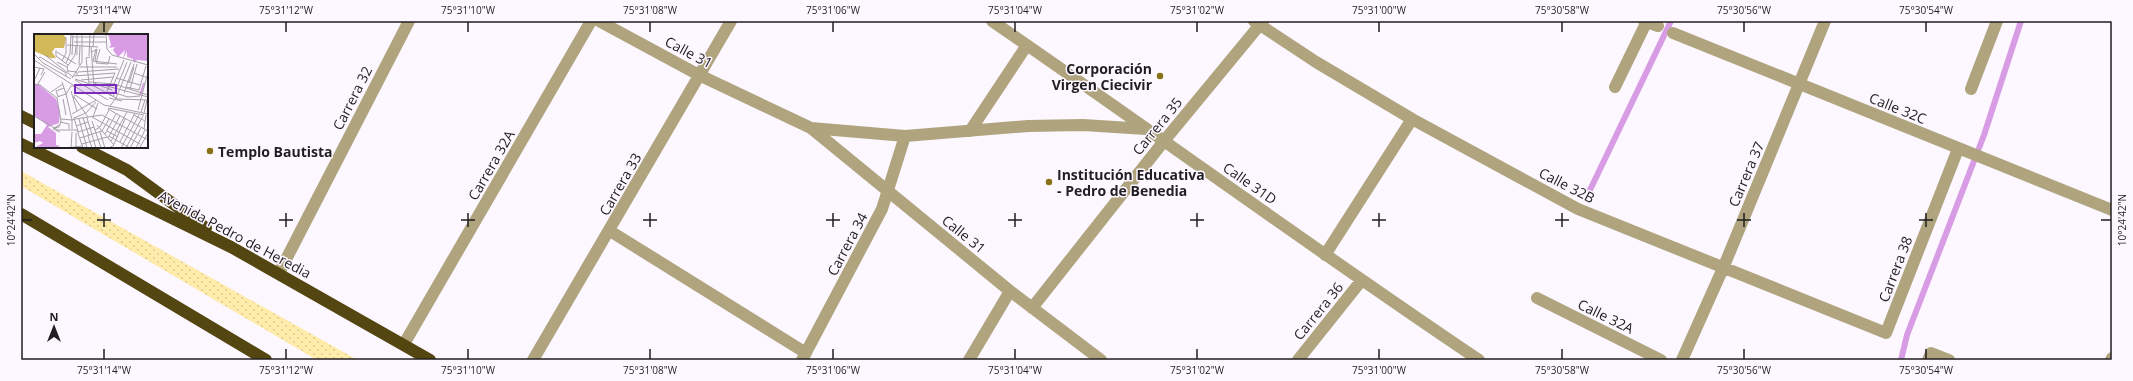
<svg xmlns="http://www.w3.org/2000/svg" width="2133" height="381" font-family="'Open Sans',sans-serif">
	<style>
		.grass { fill: url(#grass-dots) }
		.lines { fill: none; stroke-linecap: round; stroke-linejoin: round }
		.stream { stroke: #d79ce4; stroke-width: 6 }
		.minor { stroke: #afa47e; stroke-width: 12 }
		.highway { stroke: #544611; stroke-width: 12 }
		.ticks { fill: none; stroke: #211e21; stroke-width: 1.5 }
		.poi-dot { fill: #877112; stroke: #fdf7ff; stroke-width: 1.5 }
		.labels { text-anchor: middle; dominant-baseline: central; stroke-width: 3; stroke-linejoin: round; paint-order: stroke }
		.street-label { font-size: 14px; fill: #211e21; stroke: #fdf7ff }
		.poi-label { font-size: 14px; font-weight: bold; fill: #211e21; stroke: #fdf7ff; text-anchor: start }
		.inset-river { fill: none; stroke: #d79ce4; stroke-width: 2 }
		.inset-road { fill: none; stroke: #a5a0a6; stroke-width: 1 }
		.view { fill: #7b2cbf; fill-opacity: 0.15; stroke: #7b2cbf; stroke-width: 2 }
		.inset-edge { fill: none; stroke: #211e21; stroke-width: 2 }
		.neatline { fill: none; stroke: #211e21; stroke-width: 1.5 }
		.ticks-label { font-size: 10px; text-anchor: middle; fill: #211e21 }
	</style>
	<defs>
		<pattern id="grass-dots" width="8" height="8" patternUnits="userSpaceOnUse"><rect width="8" height="8" fill="#ffecaa"/><path d="M2 2h.1M6 6h.1" fill="none" stroke="#daca92" stroke-width="1.8" stroke-linecap="round"/></pattern>
	</defs>
	<rect width="100%" height="100%" fill="#fdf7ff"/>
	<path class="grass" d="M21,171l335,188 -39,1 -296,-174z"/>
	<g class="lines">
		<path class="stream" d="M1590,190l81,-169
			M1901,360l6,-25 77,-200 37,-114"/>
		<path class="minor" d="M599,21l100,54 112,53 199,163 91,69
			M992,21c163,112 323,229 487,339
			M1254,21l62,41 96,57 166,90 308,124 72,-184
			M1644,21l14,5
			M1673,33l439,177
			M99,35l9,-14
			M1615,87l32,-66
			M1971,89l26,-68
			M811,128l94,8 123,-10 55,-1 63,4
			M970,131l57,-86
			M610,231l196,122
			M1325,255l87,-136
			M279,273l130,-252
			M1537,298l124,62
			M1032,308l132,-167 99,-120
			M404,344l187,-323
			M533,360l198,-339
			M802,360l80,-151 23,-73
			M969,360l41,-69
			M1298,360l63,-79
			M1682,360l42,-94 101,-245
			M1928,360l3,-7 18,7
			M2111,360l1,-2"/>
		<path class="highway" d="M21,116l14,7
			M21,144l210,103 199,113
			M82,147l45,23 79,58
			M21,214l245,146"/>
	</g>
	<path class="ticks" d="M104,22v10M286,22v10M468,22v10M650,22v10M833,22v10M1015,22v10M1197,22v10M1379,22v10M1562,22v10M1744,22v10M1926,22v10M104,213v14M286,213v14M468,213v14M650,213v14M833,213v14M1015,213v14M1197,213v14M1379,213v14M1562,213v14M1744,213v14M1926,213v14M22,220h10M97,220h14M279,220h14M461,220h14M643,220h14M826,220h14M1008,220h14M1190,220h14M1372,220h14M1555,220h14M1737,220h14M1919,220h14M2101,220h10M104,349v10M286,349v10M468,349v10M650,349v10M833,349v10M1015,349v10M1197,349v10M1379,349v10M1562,349v10M1744,349v10M1926,349v10"/>
	<g class="poi-dot">
		<circle cx="1160" cy="76" r="4"/>
		<circle cx="210" cy="151" r="4"/>
		<circle cx="1049" cy="182" r="4"/>
	</g>
	<g class="labels">
		<g class="street-label">
			<text transform="translate(689 52) rotate(28)">Calle 31</text>
			<text transform="translate(352 98) rotate(-63)">Carrera 32</text>
			<text transform="translate(1898 108) rotate(22)">Calle 32C</text>
			<text transform="translate(1157 126) rotate(-51)">Carrera 35</text>
			<text transform="translate(491 165) rotate(-60)">Carrera 32A</text>
			<text transform="translate(1746 174) rotate(-67)">Carrera 37</text>
			<text transform="translate(1250 183) rotate(35)">Calle 31D</text>
			<text transform="translate(620 184) rotate(-60)">Carrera 33</text>
			<text transform="translate(1567 185) rotate(27)">Calle 32B</text>
			<text transform="translate(235 234) rotate(28)">Avenida Pedro de Heredia</text>
			<text transform="translate(964 234) rotate(39)">Calle 31</text>
			<text transform="translate(847 244) rotate(-62)">Carrera 34</text>
			<text transform="translate(1895 269) rotate(-69)">Carrera 38</text>
			<text transform="translate(1318 311) rotate(-51)">Carrera 36</text>
			<text transform="translate(1606 316) rotate(26)">Calle 32A</text>
		</g>
		<g class="poi-label">
			<text x="1152" y="68" text-anchor="end">Corporación<tspan x="1152" dy="16">Virgen Ciecivir</tspan></text>
			<text x="218" y="151">Templo Bautista</text>
			<text x="1057" y="174">Institución Educativa<tspan x="1057" dy="16">- Pedro de Benedia</tspan></text>
		</g>
	</g>
	<g transform="translate(34 34)">
		<rect width="114" height="114" fill="#fdf7ff"/>
		<path d="M0,0h29l3,4 -2,10h-9l-3,4 4,6h-6l-16,-7z" fill="#d2b857"/>
		<path d="M74,0h40v27l-11,-1 -3,3 -1,-4 -6,-2v-6l-4,8 2,-9 -7,7 -5,-7 2,-3 -6,1 2,-3zM0,50h4l18,15 4,13 -1,11 -11,4 8,6v12l4,1 -3,2h-23l9,-5 -3,-2 -6,2v-9h7l6,-9 -13,-10z" fill="#d79ce4"/>
		<path class="inset-river" d="M106,61l4,-12"/>
		<path class="inset-road" d="M72,0l1,15 5,6 36,10M37,3h34M40,8h32M33,11l31,2M57,12l3,40M59,13l1,-13M62,15l-3,12 24,3M66,15l-4,14 12,1 2,-8M22,16v6l12,9M23,18l19,12M58,18l5,-3 -2,12M0,20l9,9 28,16M11,21l28,22M38,21l1,-21M43,21v-21M55,22l1,-22M5,24l1,-1 26,16v3M0,26l70,45 44,9M90,26l-10,24 34,11M28,27l4,-8v-16M23,28l10,5 1,5M32,29l4,-9 1,-20M45,31l1,-19M0,33l10,2 -3,6M33,33l8,-12 1,-9M46,33h37M34,37l9,1v4M44,38l41,-3M100,39l14,5M40,42l41,-3M38,44l10,-16v-28M82,44l24,7M1,45l5,-11M41,45l15,5 28,15 30,1M41,46l33,20M47,46l32,-3M55,48l25,2M55,49l-3,-25 4,-1M60,49l18,7M95,49l5,-16M0,50l6,1 17,13 4,23 -2,6 -5,1M4,50l7,-12M40,52h-3l-5,8 6,26 3,-1M73,52l41,11M92,53l13,3 7,-24M96,55l7,-25M37,57l6,20M17,58l12,-8M90,59l10,-29M72,60l9,-21M24,62l-2,-5 8,-3M76,62l2,-4 16,5 12,-1M23,63l9,-3 -4,-12M40,63l14,20M79,63l14,-35M39,64l2,-3 22,14M75,64l13,3M29,65l3,16M76,72l6,-8 15,-36M74,74l36,7M74,75l40,22M104,76l10,-38M107,78l4,-12M52,79l10,-11M110,79l3,-13M38,80l24,-14M68,81l46,25M100,81l11,6M0,82l24,14h19M58,83l48,27M59,83l5,-14M40,84l12,-5M40,84l4,13M49,84l6,18M53,84l9,30M27,85l11,1v9M41,85l27,-4M45,85l8,29M58,87l9,27M26,88l9,2v5M25,91l-6,4 7,3M63,91l17,20 -5,3M42,92l12,-4M110,95l2,-14M43,96l6,18M61,96l5,-3 9,-17M73,97l11,6M44,98l16,-5M66,98l5,16M42,99v15M71,100l11,-20M54,102l4,12M75,102l21,12M46,104l22,-7 7,-12M74,104l12,-22M77,107l16,-29M86,108l15,-29M48,110l25,-7M80,110l11,-25M106,113l8,-14M33,114l15,-2M37,114l1,-16M87,114l18,-33M92,114l17,-32M96,114l11,-20M102,114l9,-18"/>
		<path class="view" d="M41,51h41v8h-41z"/>
		<rect width="114" height="114" class="inset-edge"/>
	</g>
	<rect width="2133" height="381" fill="none" stroke="#fdf7ff" stroke-width="44"/>
	<g transform="translate(54 327)" stroke="#fdf7ff" stroke-width="3" paint-order="stroke">
	<path d="M0-3L7 15L0 10L-7 15Z" fill="#211e21"/>
	<text y="-6" font-size="11" font-weight="bold" text-anchor="middle" fill="#211e21">N</text>
	</g>
	<rect x="22" y="22" width="2089" height="337" class="neatline"/>
	<g class="ticks-label">
		<text x="104" y="14">75°31'14"W</text>
		<text x="286" y="14">75°31'12"W</text>
		<text x="468" y="14">75°31'10"W</text>
		<text x="650" y="14">75°31'08"W</text>
		<text x="833" y="14">75°31'06"W</text>
		<text x="1015" y="14">75°31'04"W</text>
		<text x="1197" y="14">75°31'02"W</text>
		<text x="1379" y="14">75°31'00"W</text>
		<text x="1562" y="14">75°30'58"W</text>
		<text x="1744" y="14">75°30'56"W</text>
		<text x="1926" y="14">75°30'54"W</text>
		<text transform="translate(11 220) rotate(-90)" y="4">10°24'42"N</text>
		<text transform="translate(2122 220) rotate(-90)" y="4">10°24'42"N</text>
		<text x="104" y="374">75°31'14"W</text>
		<text x="286" y="374">75°31'12"W</text>
		<text x="468" y="374">75°31'10"W</text>
		<text x="650" y="374">75°31'08"W</text>
		<text x="833" y="374">75°31'06"W</text>
		<text x="1015" y="374">75°31'04"W</text>
		<text x="1197" y="374">75°31'02"W</text>
		<text x="1379" y="374">75°31'00"W</text>
		<text x="1562" y="374">75°30'58"W</text>
		<text x="1744" y="374">75°30'56"W</text>
		<text x="1926" y="374">75°30'54"W</text>
	</g>
</svg>
